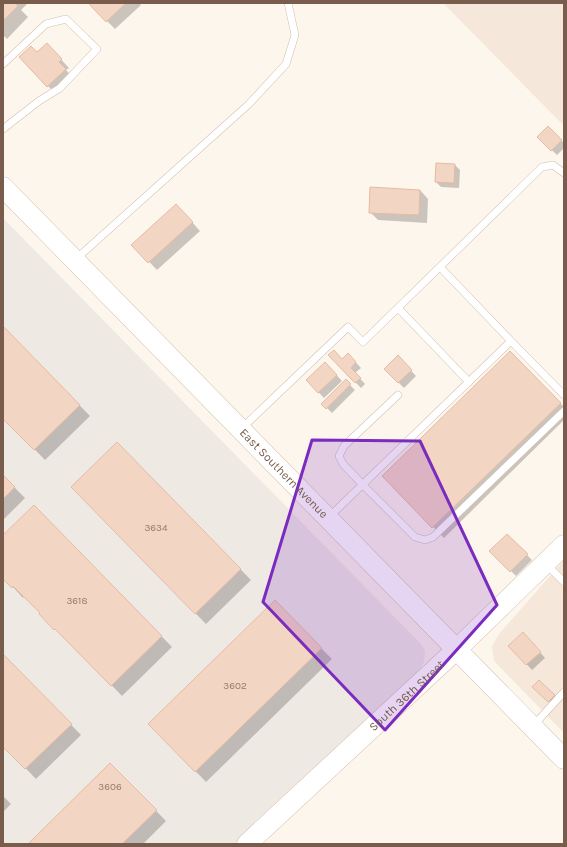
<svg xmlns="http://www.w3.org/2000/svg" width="567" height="847" font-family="Karla,sans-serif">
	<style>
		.residential { fill: #f5e8da }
		.industrial { fill: #efe9e4 }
		.shadow { fill: #0003 }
		.building { fill: #f3d5c3; stroke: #e6bba3 }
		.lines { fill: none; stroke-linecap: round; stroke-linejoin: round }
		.lane-casing { stroke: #d1beb0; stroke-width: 8 }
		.secondary-casing { stroke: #d6c0b0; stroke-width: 21 }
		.lane { stroke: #fff; stroke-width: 7 }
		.secondary { stroke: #fff; stroke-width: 20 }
		.marked { fill: #7b2cbf; fill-opacity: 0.2; stroke: #7b2cbf; stroke-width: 3; stroke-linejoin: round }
		.labels { text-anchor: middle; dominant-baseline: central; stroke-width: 3; stroke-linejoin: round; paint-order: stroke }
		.number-label { font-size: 10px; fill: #987a6a }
		.street-label { font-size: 12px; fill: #7a5c4d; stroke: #fffaf3 }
	</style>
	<rect width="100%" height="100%" fill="#fdf6ec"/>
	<path class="residential" d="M443,3h121v123z
		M564,560v173l-70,-72 -2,-15 7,-12z"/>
	<path class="industrial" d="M3,218l418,426 4,7 -1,11 -5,9 -183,173h-233z"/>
	<path class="shadow" d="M3,3h25l-7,7 7,7 -21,22 -4,-4z
		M89,3h50l2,2 -26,24z
		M55,53l14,15 -3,2 7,8 -17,16 -8,-8 -11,-32z
		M548,127l16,16v5l-7,7 -19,-18z
		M455,165l5,5 -1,18 -18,-1 -5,-5z
		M420,190l8,9 -1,24 -49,-3 -8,-8z
		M184,213l16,18 -43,39 -24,-25z
		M3,327l87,89 -45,44 -42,-43z
		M510,352l54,55v13l-120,118 -61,-62z
		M348,354l13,14 -6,5 10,11 -4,4 -32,-33 13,5z
		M398,357l18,19 -12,12 -19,-19z
		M330,368l12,13 -18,17 -17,-18z
		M346,381l9,9 -23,23 -9,-9z
		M117,444l134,136 -45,44 -134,-137z
		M3,476l22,22 -22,22z
		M34,506l138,141 -50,49 -56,-58 -1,1 -25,-25 1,-1 -17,-17 -1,2 -20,-22v-40z
		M507,535l25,25 -16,16 -25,-25z
		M275,602l57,57 -126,123 -56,-58z
		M528,639l17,19 -13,12 -22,-24z
		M3,655l78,80 -45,44 -33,-34z
		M539,681l18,17 -6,5 -17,-16z
		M110,764l56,57 -23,23h-114z
		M3,796l8,8 -8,8z"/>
	<path class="building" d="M3,3h12l3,3 -15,15z
		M88,3h38l-20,19z
		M47,43l15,16 -3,3 7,7 -19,18 -28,-30 12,-11 6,6z
		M548,126l14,14 -11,11 -14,-14z
		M436,163l19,1 -1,19 -19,-1z
		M370,187l50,3 -1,25 -50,-2z
		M176,204l17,18 -45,41 -17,-18z
		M3,326l77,79 -46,45 -31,-31z
		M334,350l8,9 6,-6 8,9 -5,6 10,10 -6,5 -27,-28z
		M510,351l51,52 -129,125 -50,-52z
		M398,355l14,15 -14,13 -14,-14z
		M325,362l12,13 -19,18 -12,-13z
		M346,379l5,5 -25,25 -5,-5z
		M117,442l124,127 -46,45 -124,-127z
		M3,475l12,12 -12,12z
		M34,505l128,131 -51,50 -56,-57 -1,1 -15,-16 1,-1 -27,-27 -1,2 -9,-9v-44z
		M507,534l21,20 -18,18 -21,-21z
		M275,600l47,48 -127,124 -47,-48z
		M523,632l18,20 -15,13 -18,-19z
		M3,654l69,70 -47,45 -22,-22z
		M539,680l16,15 -7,7 -16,-15z
		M110,763l47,47 -35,34h-94z"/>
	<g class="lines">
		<g class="lane-casing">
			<path id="lane" d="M3,64l43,-40 20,-5 31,30 -37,39 -21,13 -36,28
				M76,259l173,-155 37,-40 9,-29 -7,-32
				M440,267l71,74
				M398,308l71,74
				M398,395l-54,51 -5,10 4,8 20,21 52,52 10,3 8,-3 131,-126
				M241,429l107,-102 15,15 179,-175 11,-2 11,8
				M328,518l183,-177 53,54
				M546,564l18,18
				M533,726l31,-34"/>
		</g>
		<g class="secondary-casing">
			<g id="secondary">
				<path id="s1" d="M3,187l561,572"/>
				<path id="s2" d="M247,844l210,-195 107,-104"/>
			</g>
		</g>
		<use href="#lane" class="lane"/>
		<use href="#secondary" class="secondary"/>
	</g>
	<path class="marked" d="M312,440l108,1 77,164 -112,125 -122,-128z"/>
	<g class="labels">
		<g class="number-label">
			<text x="156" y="528">3634</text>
			<text x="77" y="601">3618</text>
			<text x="235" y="686">3602</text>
			<text x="110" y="787">3606</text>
		</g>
		<g class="street-label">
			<text stroke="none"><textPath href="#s1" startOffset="401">East Southern Avenue</textPath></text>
			<text stroke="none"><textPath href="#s2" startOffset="218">South 36th Street</textPath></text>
		</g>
	</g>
	<rect width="567" height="847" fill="none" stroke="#7a5c4d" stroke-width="8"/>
</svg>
